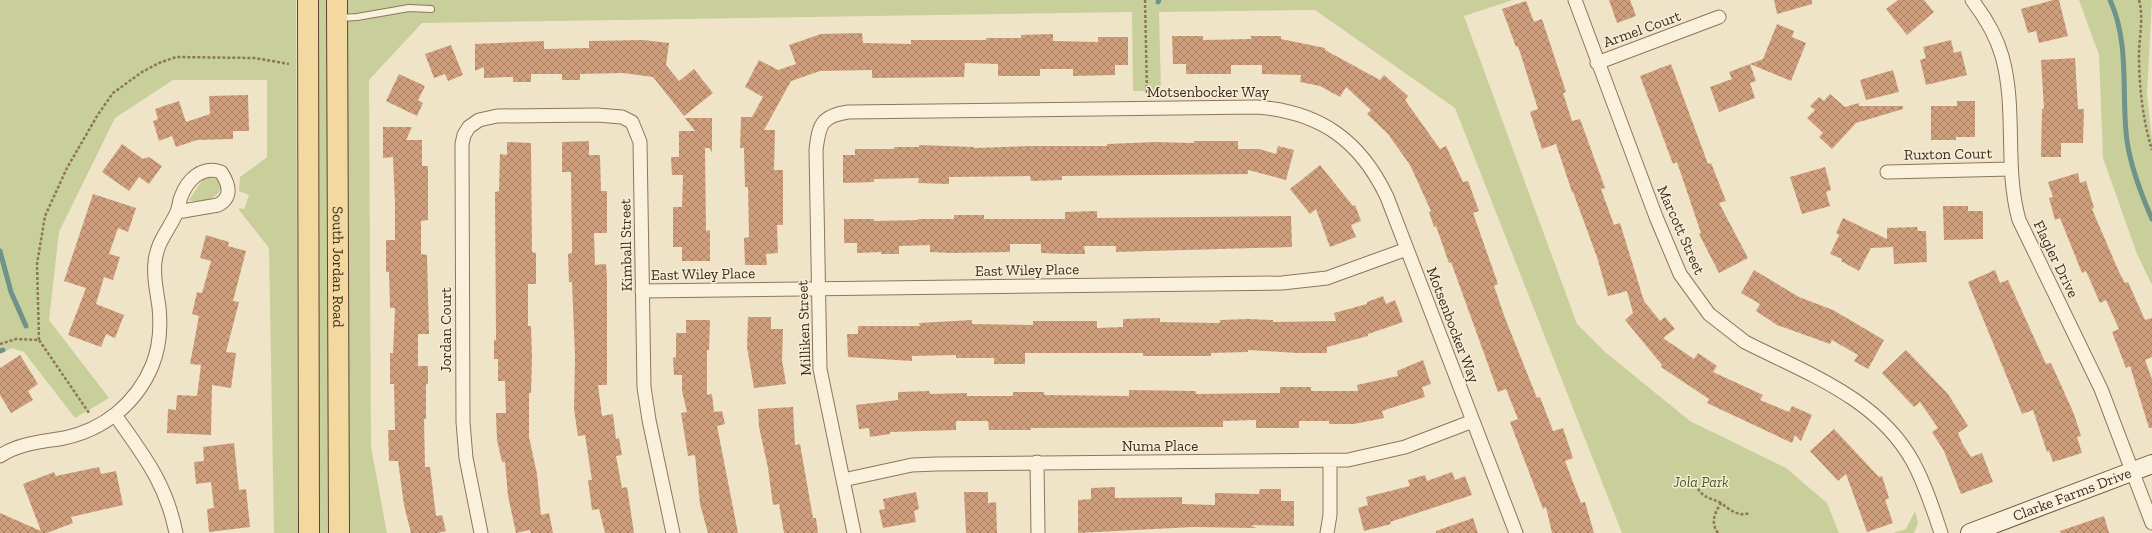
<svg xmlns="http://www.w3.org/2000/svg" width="2152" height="533" font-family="'Zilla Slab',serif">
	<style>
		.green { fill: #c9cf9b }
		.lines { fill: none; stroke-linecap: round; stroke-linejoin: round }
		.stream { stroke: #6f938a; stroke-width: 5 }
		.building { fill: url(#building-cross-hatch) }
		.lane-casing { stroke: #8d765c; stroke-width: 8 }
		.street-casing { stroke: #8d765c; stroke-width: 15 }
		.secondary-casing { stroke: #6f573f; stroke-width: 20 }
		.primary-casing { stroke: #5b4430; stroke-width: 22 }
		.path { stroke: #8d765c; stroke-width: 2.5; stroke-dasharray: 3 2; stroke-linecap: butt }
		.lane { stroke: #faf1dc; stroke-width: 6 }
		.street { stroke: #faf1dc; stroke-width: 13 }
		.secondary { stroke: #faf1dc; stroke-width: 18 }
		.primary { stroke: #f3d9a0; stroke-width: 20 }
		.labels { text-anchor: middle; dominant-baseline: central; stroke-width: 3; stroke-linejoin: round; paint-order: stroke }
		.street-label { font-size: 15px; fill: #3d2e20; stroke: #f7eed8 }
		.park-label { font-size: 15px; font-style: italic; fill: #4d5a26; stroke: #f7eed8 }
	</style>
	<defs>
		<pattern id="building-cross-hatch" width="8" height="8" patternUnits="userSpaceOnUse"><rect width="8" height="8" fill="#cf9f7d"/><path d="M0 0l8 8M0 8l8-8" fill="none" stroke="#a98266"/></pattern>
	</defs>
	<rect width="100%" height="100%" fill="#f0e4c8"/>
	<path class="green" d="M0,0h296l2,533h-24l-5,-285 -30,-38v-2l5,1 5,-14 -10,-4 1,-14 27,-20v-77h-94l-58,38 -56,114 -10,88 60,78 -34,20 -51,-66 -12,-4 -12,6z
		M317,0h10l2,533h-10z
		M347,0h1166l-49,16 113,308 28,28 85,69 96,47 41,35 12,30h-217l-167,-425 -140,-98 -156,2 2,79h-28l-1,-79 -710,11 -53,57 2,367 16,86h-38z
		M2079,0h73l-5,94 5,45v146l-15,-31 -34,-96 -4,-103z
		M207,177l10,2 4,10c-5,11 -22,15 -32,11l14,-21z
		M1915,511l3,12 -4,10h-21l13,-4z"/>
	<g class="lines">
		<path class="stream" d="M2110,0c19,41 12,88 16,132 2,26 15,62 26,87
			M1158,2l1,-2
			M0,251l11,41 15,34
			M0,351l3,-1"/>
	</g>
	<path class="building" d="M1609,0h21l6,16 -19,7z
		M1774,0h38v4l-35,10z
		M1898,0h26l10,12 -27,23 -21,-26z
		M2053,0h6l9,36 -29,7 -3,-12 -8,2 -7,-24z
		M1526,1l8,21 8,-3 24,73 -3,1 9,28 8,-2 25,69 -4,1 13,36 6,-2 24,78 16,20 5,-4 10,12 -12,9 31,21 4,-6 19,13 -4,6 50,23 -3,5 29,12 3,-6 20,9 -11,26 -6,-6 -3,8 -85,-40 2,-4 -48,-32 1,-2 -37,-45 8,-7 -6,-22 -19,5 -11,-39 -24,-65h-1l-16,-48 -14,5 -12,-37 8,-3 -20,-63 -2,1 -14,-38z
		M1777,24l17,7 -2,6 14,6 -15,38 -41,-17 6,17 -6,2 5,15 -36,14 -9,-25 22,-8 -3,-7 34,-13z
		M862,33l1,10 48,1v-4h75v-2h35v-3l32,-1v7l45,1v-5h30v28h-13v10l-42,1v-7h-33v7h-42v-12l-33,-1 -1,14 -92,1v-8l-52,1 -29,10 -27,49h11l-1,40h9v55h-6l1,28 -12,1 1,11h-22l-1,-27 5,-1 -1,-50h-3l-1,-39h-4l1,-31h11l11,-20 -18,-10 14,-27 19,10 18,-6 -7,-19 32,-11z
		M1172,36h31v4l48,-1v-3h30v3l44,9v2l55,30 4,-5 24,21 -3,4 35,49 6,-3 17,36 5,-1 11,30 -6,2 25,71 -4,2 11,32 32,80 3,-1 13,34 10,-3 10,30 -8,3 16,42 4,-1 9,31h-42l-6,-26 -3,2 -33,-87 8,-3 -12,-30 -8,3 -47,-130 -2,1 -13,-37 -2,1 -5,-15 2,-1 -21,-46 -22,-31 -21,-20 4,-4 -25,-23 -6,10 -20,-11 -20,-4 1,-7 -39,-1v-9h-31v9h-45v-10h-13z
		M643,40l26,3 -3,22 13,16 15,-12 19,24 -29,23 -31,-39 -30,-4 -43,1v6h-18v-6h-31v8h-18v-5l-29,1v-11l-9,4v-27l69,-3v8l45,-1v-7z
		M1951,40l3,13 7,-2 6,24 -41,10 -6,-25 6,-2 -3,-11z
		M451,45l12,30 -15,6 -3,-7 -11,4 -9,-24z
		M2075,58l3,51h6l-1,34h-22v14h-20l1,-48h2l-3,-49z
		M1671,64l37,100 3,-1 15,38 -7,2 29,55 -29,15 -20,-39 2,-1 -24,-71 -4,2 -33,-88z
		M1893,70l6,22 -33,8 -6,-20z
		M399,74l26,12 -7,14 5,3 -6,13 -31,-15z
		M1830,94l15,13 14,-4v3h44v3l-47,14 -24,26 -13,-12 4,-4 -16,-15 8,-8 -5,-4 9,-9 5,4z
		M248,95l1,36h-16v8l-36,1 -21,7 -4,-11 -13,5 -6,-20 5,-2 -3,-10 24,-8 7,21 24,-8 -1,-18z
		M1957,101h18v36h-19v3h-25v-34h26z
		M685,118h27v34l-3,-4h-4l1,83 4,-1v31h-28v-14h-9v-40h9l1,-32h-11l-1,-18h8v-26h16z
		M383,127h29l-6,13h16v26h6v54l-7,1v33l6,1 2,79h-11v32h10v18h-2v35h-2l1,48h5l6,49 6,-1 4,16 -8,2h-27l-7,-28 -6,-44h-9l-1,-31h7l-1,-46h-4v-31h3l2,-45h-5l-1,-36h-3v-32h9v-36l-2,-47 -10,1z
		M589,141v14h11l1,36h6v42h-13l1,32 11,-1 1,14v107h-9l4,31 11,-2 3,25 3,-1 3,17 -6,1 6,32 5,-1 7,46h-29l-6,-24 -7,1 -4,-30h4l-7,-45 -7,1 -4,-27 1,-52 -3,-75h-3l-1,-28 4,-1 -1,-81h-9v-30z
		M1194,141h44v8h21l17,5 2,-8 16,4 -8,30 -38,-10v4l-186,2v4l-31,1 -1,-5 -81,1v7l-31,-1 1,-5 -45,1v3l-31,1v-28h12v-6h39v-2h25v-2l55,2v1l56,-2h77v-2l49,-2 38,1z
		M507,142l24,1 1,109 4,1v31h-8v42h3l1,32 -1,35h-2v44l8,37 4,41 8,-2 4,20h-22l-1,-3 -14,3 -8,-37 -3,-34h-3l-5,-22 -1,-27h10l-1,-32h-7v-22h-4v-19h2l-1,-148 4,-1 1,-37 7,1z
		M122,144l21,15 6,-2 13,9 -13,18 -10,-7 -10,14 -27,-19z
		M1320,165l33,41 2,-1 6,16 -10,4 5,12 -26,10 -14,-38 -6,5 -20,-25z
		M1825,167l6,23 -5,2 4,14 -28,8 -12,-37z
		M2078,173l2,10 6,-2 8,27 -2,1 27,63 6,11 3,-1 17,38 7,-2v39l-7,3 7,19v49h-3l-19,-62 -4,2 -14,-36 7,-3 -13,-29 -6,3 -14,-32 -4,2 -22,-55 -5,2 -6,-22 4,-1 -5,-15z
		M93,194l43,14 -8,24 -10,-4 -9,26 11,3 -7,23 -9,-3 -8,27 28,11 -9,23 -9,-4 -5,13 -33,-12 18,-47 -22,-7z
		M1943,206h25v5h15v28l-39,1z
		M1097,211v7l194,-2 1,31 -176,5v-6h-32l1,8h-19l-25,-1v-9h-31v8l-59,1 -21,-1v-7l-31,1v8h-18v-2l-24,1v-10h-13v-24h30v2l44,-1v-1h36v-4h30v4h81v-7z
		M1843,218l44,21v-11l30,-1 1,4h8l1,31 -33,2 -1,-17 -22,1 -12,23 -18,-10 1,-2 -12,-5 9,-19 -3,-2z
		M206,235l23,7 -1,4 18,5 -13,50 6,1 -13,50 10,1 -5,35 -19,-3 -1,50 -44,-2 1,-24 8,1 1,-15 20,1 4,-31 -11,-1 9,-48 -7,-2 5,-22 5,1 9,-32 -11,-3z
		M1754,270l45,27 34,13 51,30 -16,29 -14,-8 4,-6 -26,-15 -2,4 -53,-19 -21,-14 4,-7 -19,-11z
		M1995,270l5,13 8,-3 38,84 5,-1 23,51 7,22 -4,1 5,16 -29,9 -4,-11 -2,1 -14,-42 -11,4 -54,-132z
		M1383,296l3,8 9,-4 8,22 -35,12v2l-41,11v6h-30l-49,-3v2l-37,1v3h-68v-3h-118v11h-31v-6h-38v-3l-44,1v5l-64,-4 -1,-23h11v-8h62l-1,-3 53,-3v4l61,1v-4h64v7l26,-1v-8l37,-1v4l60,1v-3l29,-1 24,1v2l63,-1 -2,-8 33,-9v-2z
		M748,317h23v12h12l-1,31 4,24 -32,4 -7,-41z
		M686,320h24l-1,30h-2v45l5,-1 2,18 8,-1 3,13 -8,2 21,107h-30l-8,-29 -5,-49 -7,1 -7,-43 6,-1 -5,-21v-16h-8l-1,-17 3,-1v-24h10z
		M1906,350l42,44 20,32 -10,7 4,10 9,14 11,-4 11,29 -32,12 -17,-43 -12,-19 6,-4 -18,-26 -6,5 -32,-34z
		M20,355l18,29 -10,7 5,9 -22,13 -11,-18v-27z
		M1423,360l8,24 -9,3 3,10 -43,14 2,7 -30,6h-25v-3h-30v7h-43v-8l-33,1v6l-192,1v2h-42l-1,-9h-32v9l-66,2v2l-20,3 -1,-9 -10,1 -3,-24 42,-5v-8l31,-1 1,3 37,-1v3h46v-4h31v3l85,1v-6l67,1v3l84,-1v-6h31v4h47l-1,-6 41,-9 -1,-5z
		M793,407l2,38 5,-1 13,74h3l2,15h-34l-5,-29 -6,1 -5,-37 -9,-41 -1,-18z
		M1834,429l45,48 3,-1 7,22 -4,2 8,23 -26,9 -21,-58 -8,7 -28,-30z
		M234,443l5,47 7,-1 4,38 -41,5 -2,-23 7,-1 -3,-26 -15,2 -2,-22 10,-1 -1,-14z
		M99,467l2,7 15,-3 7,34 -52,12 2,6 -26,10h-47v-20l41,18 -18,-47 31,-12 2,4z
		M1452,472l3,8 10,-4 7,19 -82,27 1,2 -27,7 -6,-23 10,-3 -2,-8 44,-11 -2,-6 17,-5 2,6z
		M1115,487v11l67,-1v7l33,1v-12l44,1 1,-5h21v12h13v25l-43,-1 5,3 -63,-1 -115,6v-33l13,-1v-11z
		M916,492l3,17 -5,2 2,11 -33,6 -4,-18 6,-1 -2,-10z
		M964,492h24v11l8,-1 1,31h-31z
		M2104,516l5,17h-48l-1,-2z
		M1473,518l5,15h-42v-2z"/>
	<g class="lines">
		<g class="lane-casing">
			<path id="lane" d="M339,18l18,-1 52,-9 22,1"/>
		</g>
		<g class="street-casing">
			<path id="street" d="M1575,0l81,217 24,57 29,40 36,28c61,31 133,56 168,120 12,22 20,47 28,71
				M1972,0c13,17 24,35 30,56 15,53 2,111 17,164l82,169 51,134
				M1597,63l122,-46
				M1887,172l124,-3
				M642,291l640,-8 45,-5 80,-29
				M115,415c29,41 51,68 61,118
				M0,456c19,-13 42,-14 64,-18 39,-8 72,-34 88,-72 8,-19 9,-39 7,-59 -2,-15 -6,-30 -4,-45 2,-21 14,-32 22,-50 2,-5 2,-10 4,-15 6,-17 21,-32 40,-25 8,12 12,25 -3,33l-41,7
				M1037,462l1,71
				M843,480l69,-15 24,-1 412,-4 57,-13 68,-26
				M481,533l-15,-75 -3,-36 -1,-278 2,-9 5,-8 10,-7 18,-4 100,-1 25,2 10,5 8,20 4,245 5,33 24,113
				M854,533l-34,-164 -4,-219c3,-25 5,-34 32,-38l409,-5c63,5 103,33 130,90l129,336
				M1327,533l3,-18v-54"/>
		</g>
		<g class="secondary-casing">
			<g id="secondary">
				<path id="s1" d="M1970,533l182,-69"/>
			</g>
		</g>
		<g class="primary-casing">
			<g id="primary">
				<path d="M308,0l1,533"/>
				<path id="s2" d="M337,0l2,533"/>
			</g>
		</g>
		<path class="path" d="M1145,0l2,94
			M2139,0c5,19 0,37 0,55 0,32 4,66 13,95
			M39,340l-2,-76 8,-48 22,-48 30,-52 16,-23 29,-21 17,-9 17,-6 79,1 34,6
			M0,344l16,-5 23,1 50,73
			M1696,484c5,14 13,13 25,19
			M1718,533c-8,-11 -3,-20 3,-30 9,7 17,14 29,10"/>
		<use href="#lane" class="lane"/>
		<use href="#street" class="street"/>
		<use href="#secondary" class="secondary"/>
		<use href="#primary" class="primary"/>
	</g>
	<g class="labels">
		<g class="street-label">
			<text transform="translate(1642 29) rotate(-20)">Armel Court</text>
			<text x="1208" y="92">Motsenbocker Way</text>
			<text transform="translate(1948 154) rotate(-1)">Ruxton Court</text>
			<text transform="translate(1681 230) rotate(66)">Marcott Street</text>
			<text transform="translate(626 245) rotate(-91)">Kimball Street</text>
			<text transform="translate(2056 259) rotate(64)">Flagler Drive</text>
			<text stroke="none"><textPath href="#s2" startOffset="267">South Jordan Road</textPath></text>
			<text transform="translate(1027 270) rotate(-1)">East Wiley Place</text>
			<text transform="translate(703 274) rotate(-1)">East Wiley Place</text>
			<text transform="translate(1453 325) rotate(69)">Motsenbocker Way</text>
			<text transform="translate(804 328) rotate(-92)">Milliken Street</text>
			<text transform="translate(446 330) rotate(-90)">Jordan Court</text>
			<text x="1160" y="446">Numa Place</text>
			<text stroke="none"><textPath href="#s1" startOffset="109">Clarke Farms Drive</textPath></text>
		</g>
		<g class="park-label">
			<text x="1701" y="482">Jola Park</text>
		</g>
	</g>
</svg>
